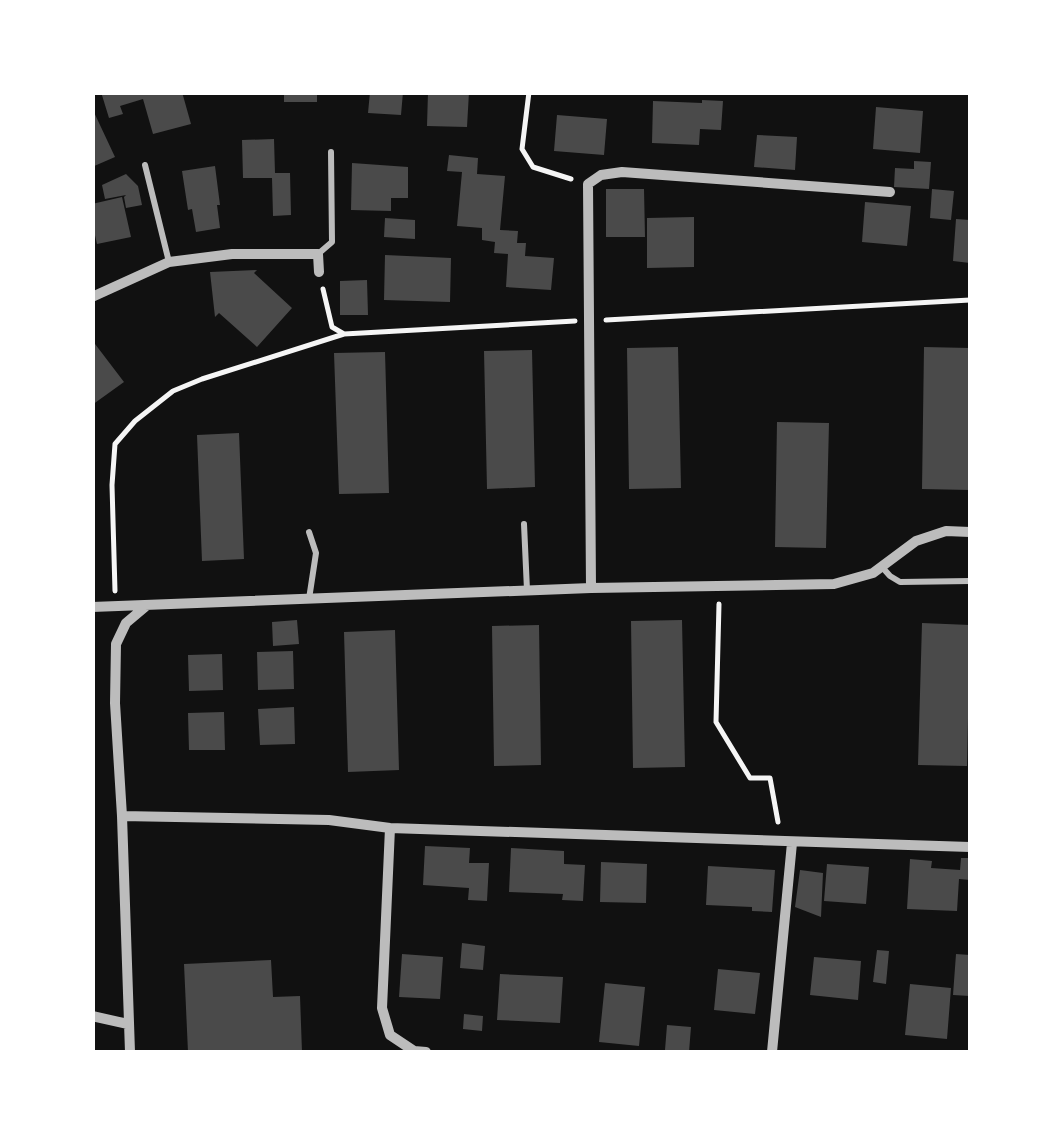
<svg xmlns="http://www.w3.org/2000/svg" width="1063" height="1145" font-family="'Crimson Pro',serif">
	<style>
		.building { fill: #4a4a4a }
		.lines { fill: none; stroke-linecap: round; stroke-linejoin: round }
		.path { stroke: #f5f5f5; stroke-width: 5 }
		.service { stroke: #bcbcbc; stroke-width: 6 }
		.minor { stroke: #bcbcbc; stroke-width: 10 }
	</style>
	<rect width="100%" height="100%" fill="#111"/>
	<path class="building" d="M101,92h81l9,32 -38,10 -10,-35 -23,7 3,8 -14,4z
		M284,92h33v10h-33z
		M370,92h33l-2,23 -33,-2z
		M428,92h41l-2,35 -40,-1z
		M702,100l21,1 -2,29 -21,-1 -1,16 -47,-2 1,-42 49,2z
		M876,107l47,4 -3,42 -47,-4z
		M92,108l23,49 -23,10z
		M557,115l50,4 -3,36 -50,-4z
		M757,135l40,2 -2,33 -41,-3z
		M274,139l1,34h15l1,42 -18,1 -1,-38h-29l-1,-38z
		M449,155l29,3 -1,16 28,2 -5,54 18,1 -1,12h9l-1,13 29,2 -3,32 -45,-3 2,-33 -14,-1 1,-11 -13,-2v-12l-25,-2 5,-54 -15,-1z
		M914,161l17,1 -2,27 -35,-2 1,-19 19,1z
		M352,163l56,4v31h-17v13l-40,-1z
		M215,166l5,39h-3l3,23 -24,4 -4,-23 -4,1 -6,-39z
		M126,174l12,12 4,19 -16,3 -2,-11 2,-2 -21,4 -3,-14z
		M606,189h38l1,48h-39z
		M932,189l22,2 -3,29 -21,-2z
		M122,197l9,40 -34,7 -5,-22v-18z
		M865,202l46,4 -4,40 -45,-4z
		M694,217v50l-47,1v-50z
		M385,218l30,2v19l-31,-2z
		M956,219l14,1v43l-17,-2z
		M385,255l66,3 -1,44 -66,-2z
		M257,270l-3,3 38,35 -35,39 -38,-34 -4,4 -5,-45z
		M367,280l1,35h-28v-34z
		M92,340l32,42 -32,23z
		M678,347l3,141 -52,1 -2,-141z
		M924,347l46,1v142l-48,-1z
		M532,350l3,137 -48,2 -3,-138z
		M385,352l4,141 -50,1 -5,-141z
		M777,422l52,1 -3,125 -51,-1z
		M239,433l5,126 -42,2 -5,-126z
		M297,620l2,24 -26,2 -1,-24z
		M682,620l3,147 -52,1 -2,-147z
		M922,623l48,2 -3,141 -49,-1z
		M539,625l2,140 -47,1 -2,-140z
		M395,630l4,140 -51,2 -4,-140z
		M293,651l1,38 -36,1 -1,-38z
		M222,654l1,36 -34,1 -1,-36z
		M294,707l1,37 -35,1 -2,-36z
		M224,712l1,38h-36l-1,-37z
		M425,846l45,2 -1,15h20l-2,38 -19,-1 1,-12 -46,-3z
		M511,848l53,3v13l21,1 -2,36 -21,-1 1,-6 -54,-2z
		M961,858h9v22l-11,-1 -2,32 -50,-2 3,-50 22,2 -1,7 29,2z
		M601,862l46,2 -1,39 -46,-1z
		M827,864l42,3 -3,37 -42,-3z
		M708,866l67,4 -3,42 -20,-1v-4l-46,-2z
		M800,870l23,3 -2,44 -26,-10z
		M462,943l23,3 -2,24 -23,-2z
		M877,950l12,1 -3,33 -13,-2z
		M402,954l41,3 -3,42 -41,-2z
		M956,954l14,1v41l-17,-1z
		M814,957l47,4 -3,39 -48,-5z
		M271,960l2,37 27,-1 2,56h-114l-4,-88z
		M718,969l42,4 -5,41 -41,-4z
		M500,974l63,3 -3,46 -63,-3z
		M605,983l40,4 -6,59 -40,-4z
		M910,984l41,4 -4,51 -42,-4z
		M464,1014l19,2 -1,15 -19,-2z
		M667,1025l24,2 -2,25 -24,-2z"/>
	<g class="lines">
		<path class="path" d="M529,92l-7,57 11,18 38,12
			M323,289l9,38 12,7 231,-13
			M606,320l364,-20
			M115,591l-3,-106 3,-41 20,-23 38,-30 29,-12 142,-45
			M719,604l-3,118 34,56h20l8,44"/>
		<path class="service" d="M145,165l24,97
			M318,254l14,-12 -1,-90
			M524,524l3,66
			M309,532l7,21 -7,46
			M882,567l8,9 10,6 70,-1"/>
		<path class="minor" d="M92,297l77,-35 63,-8h86l1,18
			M591,588l-3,-404 13,-9 21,-3 268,20
			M92,607l499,-19 243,-4 39,-11 43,-32 30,-10 24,1
			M122,816l207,4 61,8 580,19
			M390,828l-8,180 8,27 24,16 12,1
			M92,1016l36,8
			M130,1052l-8,-236 -7,-113 1,-59 10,-21 19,-16
			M772,1052l20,-209"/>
	</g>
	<rect width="1063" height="1145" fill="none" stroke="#ffffff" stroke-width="190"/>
</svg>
